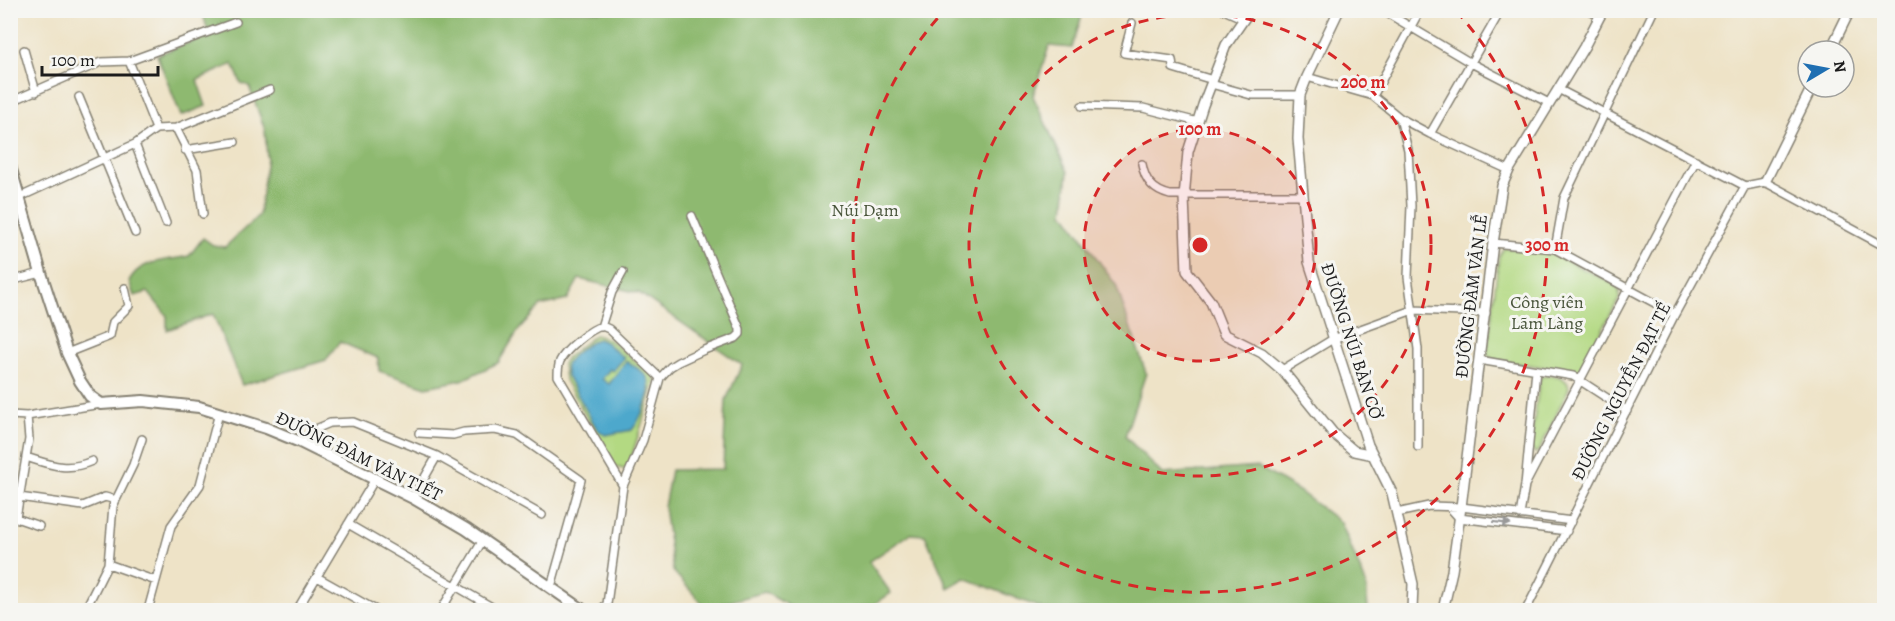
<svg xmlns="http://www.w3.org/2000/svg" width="1895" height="621" font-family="Alegreya,serif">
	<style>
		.green { fill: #b3d982; stroke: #687a4f; stroke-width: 1.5 }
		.forest { fill: #8eb970; stroke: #556a46; stroke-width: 1.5 }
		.water { fill: #4ea8cc; stroke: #356274; stroke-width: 1.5 }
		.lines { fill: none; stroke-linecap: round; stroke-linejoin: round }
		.street-casing { stroke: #858072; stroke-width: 10 }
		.secondary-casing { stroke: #858072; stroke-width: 12 }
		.primary-casing { stroke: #858072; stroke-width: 14 }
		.street { stroke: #fff; stroke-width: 7 }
		.secondary { stroke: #fff; stroke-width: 9 }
		.primary { stroke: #fff; stroke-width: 10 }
		.oneway { fill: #999 }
		.ring { fill: none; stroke: #d62828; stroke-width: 3; stroke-dasharray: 10 8 }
		.labels { text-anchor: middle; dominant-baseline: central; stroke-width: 6; stroke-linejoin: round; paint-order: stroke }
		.park-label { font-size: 18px; fill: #49553b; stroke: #f6f6f2 }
		.street-label { font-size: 18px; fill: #1c1c1c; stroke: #f6f6f2 }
		.centre { fill: #d62828; stroke: #f6f6f2; stroke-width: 3 }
		.ring-label { font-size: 18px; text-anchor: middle; font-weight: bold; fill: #d62828; stroke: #f6f6f2; stroke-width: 6; stroke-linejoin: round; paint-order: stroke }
	</style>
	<rect width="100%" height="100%" fill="#f6f6f2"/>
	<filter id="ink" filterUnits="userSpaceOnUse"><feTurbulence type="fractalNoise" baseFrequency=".0167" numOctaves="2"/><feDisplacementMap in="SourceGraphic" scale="12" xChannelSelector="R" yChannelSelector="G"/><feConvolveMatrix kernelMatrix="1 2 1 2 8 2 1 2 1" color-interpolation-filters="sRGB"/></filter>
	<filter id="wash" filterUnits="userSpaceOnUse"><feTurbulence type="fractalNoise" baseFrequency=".008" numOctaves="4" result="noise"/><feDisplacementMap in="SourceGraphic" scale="24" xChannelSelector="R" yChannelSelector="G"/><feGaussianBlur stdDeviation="1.35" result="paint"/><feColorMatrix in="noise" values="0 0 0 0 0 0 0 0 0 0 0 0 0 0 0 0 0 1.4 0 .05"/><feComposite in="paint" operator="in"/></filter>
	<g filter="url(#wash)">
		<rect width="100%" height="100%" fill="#eee3c7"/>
		<path class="green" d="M1504,248l40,3 9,3 61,30 5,6v9l-40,73 -85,-12 -7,-5 12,-99z
			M595,335l13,4 45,36 2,6 -26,84 -5,4 -9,-2 -50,-87 -2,-16 4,-7z
			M1544,375c11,0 23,1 25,13l-30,63 -4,2 -5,-5 10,-70z"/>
		<path class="forest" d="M202,11h868l12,4 -10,33 -23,-2 -16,50 35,76 -4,40 52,73 30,88 -21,63 37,38 96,-7 41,24 42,32 25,61 2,26h-322l-81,-32 -17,10 -23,-53 -15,-1 -41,28 22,31 -18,12 -31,5h-46l-31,-18 -59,16 -33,-37 -9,-64 7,-37 52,-1 3,-69 16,-35 -103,-72 -60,-14 -12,21 -27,6 -22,25 -20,32 -36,17 -36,7 -47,-16 -1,-13 -38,-16 -14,18 -84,25 -29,-71 -46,16v-14l-19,-24 -14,4 -5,-15c11,-22 38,-20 60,-25l14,-18 10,7 12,2 34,-32 8,-57 -2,-28 -16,-44 -8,-3 -8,-19 -36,16 9,26 -25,10 -24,-61 52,-20z"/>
		<path class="water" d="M598,339l7,3 19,16 -11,13 -3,-2 -8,10 7,5 17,-23c7,4 15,9 20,15 10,11 -6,44 -14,54l-27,5 -8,-6 -30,-53c-1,-4 -2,-7 -1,-11 2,-8 24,-24 32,-26z"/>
	</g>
	<g filter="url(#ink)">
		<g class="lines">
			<g class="street-casing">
				<path id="street" d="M1224,10l20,9
					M1382,10l89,53 78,40
					M1590,10l11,6
					M1132,23l-8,30 48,7 1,8 40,12
					M24,50l12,42
					M129,61l27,68
					M1307,77l66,19 27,22 30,16 79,36
					M1211,84l40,11h49
					M1558,89l187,97 20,-4 119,64
					M1373,96l47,-86
					M79,97l56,136
					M10,102l91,-40 28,-1 107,-39
					M1082,106l61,2 55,14
					M1400,118l8,32 3,56 -3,71 10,72v98
					M176,128l21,42 6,44
					M1430,134l71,-124
					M135,144l31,79
					M185,150l50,-8
					M1142,164c3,17 11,27 28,31h133
					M20,197l115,-53 21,-15 20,-1 94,-38
					M1493,243l62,6 120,65
					M1555,249l9,-51 90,-188
					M10,281l31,-8
					M601,327l11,-35 11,-20
					M67,353l43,-17 3,-14 16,-16 -4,-18
					M1479,360l94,16 54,35
					M1282,370l51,-31 80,-29 73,3
					M10,415l17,1 74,-12
					M27,416l2,23 -13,79 23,8
					M419,433l34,2 11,-3 31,-2 22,5 64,45 -30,107
					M300,442l18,-14 12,-5 23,-1 84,34
					M26,457c25,8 41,15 66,4
					M1525,485l171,-325
					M623,486l-65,-110c0,-5 0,-10 2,-15 6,-12 30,-32 42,-35l7,3 51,49
					M19,497l64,9 22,-9 11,3
					M413,498l24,-42 105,59
					M1449,507l10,11 108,13
					M1397,513l32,-7 32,1 111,14
					M1520,515l5,-30 11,-115
					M348,524l149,86
					M108,564l48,17
					M317,577l59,33
					M85,610l23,-46 5,-58 20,-41 9,-26
					M148,610l23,-84 29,-41 19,-72
					M297,610l78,-131
					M441,610l42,-70
					M600,610l7,-6 16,-118 20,-46 17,-62 10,-11 8,-5 26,-12 32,-12 4,-4v-5l-48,-113
					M1526,610l149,-296 70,-128"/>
			</g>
			<g class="secondary-casing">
				<path id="secondary" d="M1250,10l-24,35 -23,60 -15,47 -4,46 3,73 24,31 13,32 38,19 20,17 51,63 21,18 19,4
					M1339,10l-32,67 -7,18 -2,44 11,123 59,183 24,48 21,91 -1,26
					M1830,51l20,-41
					M1765,182l47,-95
					M1443,610l9,-39 9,-64 32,-264 9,-57 7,-16 75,-123 19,-37"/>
			</g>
			<g class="primary-casing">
				<path id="primary" d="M10,166l31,107 26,80 13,28 10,15 11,8 42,-3 56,6 67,21 34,14 113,56 53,31 117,81"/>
			</g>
			<use href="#street" class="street"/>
			<use href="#secondary" class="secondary"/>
			<use href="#primary" class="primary"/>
		</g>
		<defs><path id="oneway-solid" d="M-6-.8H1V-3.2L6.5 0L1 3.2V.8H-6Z" transform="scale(1.5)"/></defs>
		<use class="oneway" href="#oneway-solid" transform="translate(1502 523) rotate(7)"/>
	</g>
	<circle cx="1200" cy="245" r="116" fill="#d62828" fill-opacity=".12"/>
	<g class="ring">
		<circle cx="1200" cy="245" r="116"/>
		<circle cx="1200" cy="245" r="231"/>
		<path d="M1456 11A347 347 0 1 1 944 11"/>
	</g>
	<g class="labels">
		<g class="park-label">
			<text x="865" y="210">Núi Dạm</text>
			<text x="1547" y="302">Công viên<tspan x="1547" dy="21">Lãm Làng</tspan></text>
		</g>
		<g class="street-label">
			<text transform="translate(1471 296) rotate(-83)">ĐƯỜNG ĐÀM VĂN LỄ</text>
			<text transform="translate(1352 341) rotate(72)">ĐƯỜNG NÚI BÀN CỜ</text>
			<text transform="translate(1621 391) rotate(-63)">ĐƯỜNG NGUYỄN ĐẠT TẾ</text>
			<text transform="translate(359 456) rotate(26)">ĐƯỜNG ĐÀM VĂN TIẾT</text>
		</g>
	</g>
	<circle cx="1200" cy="245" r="9" class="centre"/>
	<g class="ring-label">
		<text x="1363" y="88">200 m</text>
		<text x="1200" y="135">100 m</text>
		<text x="1547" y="251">300 m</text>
	</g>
	<rect width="1895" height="621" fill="none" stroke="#f6f6f2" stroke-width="36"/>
	<g transform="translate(1826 69) rotate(80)"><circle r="28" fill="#f6f6f2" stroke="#9f9f9c" stroke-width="1.5"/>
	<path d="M0-4.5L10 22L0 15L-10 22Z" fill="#1f6fb2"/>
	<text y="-9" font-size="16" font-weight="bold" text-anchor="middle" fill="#1c1c1c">N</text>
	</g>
	<path d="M42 66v9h116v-9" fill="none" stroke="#1c1c1c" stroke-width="3"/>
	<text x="51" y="66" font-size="18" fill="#1c1c1c" stroke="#f6f6f2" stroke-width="4.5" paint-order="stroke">100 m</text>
</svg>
